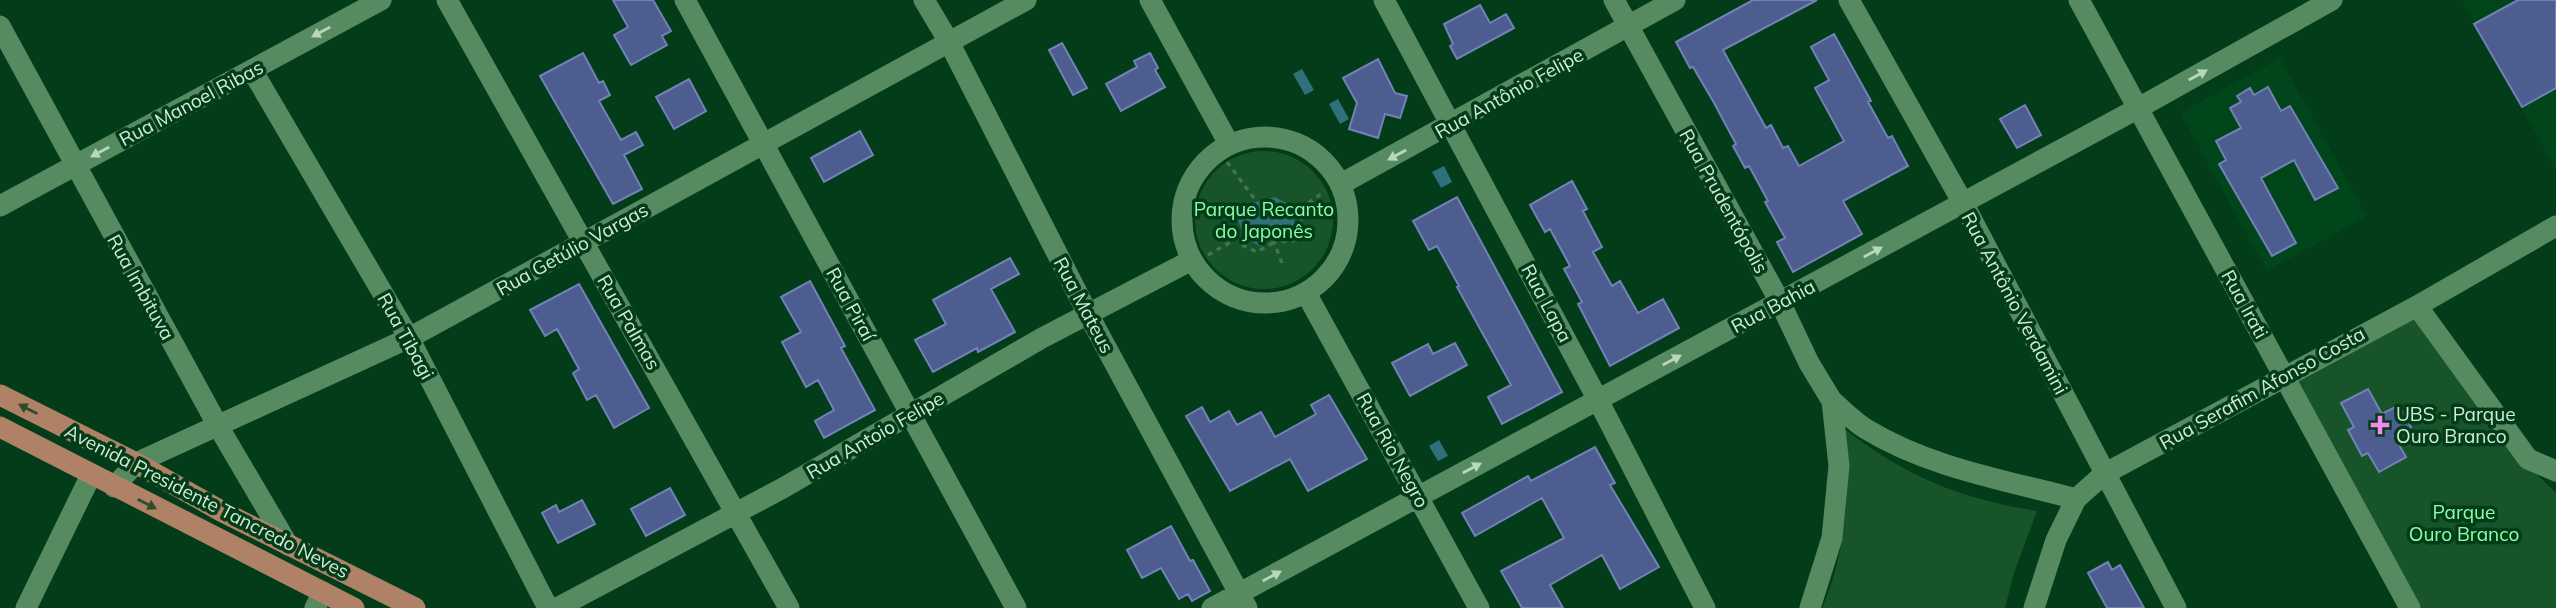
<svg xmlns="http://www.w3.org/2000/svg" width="2556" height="608" font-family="Mulish,sans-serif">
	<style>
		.built { fill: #01451b }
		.green { fill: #18542a }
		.water { fill: #2f707a }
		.building { fill: #4d5d90; stroke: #7182b7; stroke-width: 2 }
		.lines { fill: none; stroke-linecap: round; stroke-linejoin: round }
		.path { stroke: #437252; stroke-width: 3.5; stroke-dasharray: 5 5; stroke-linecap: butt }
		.minor { stroke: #568a61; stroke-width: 21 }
		.major { stroke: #af8166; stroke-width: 21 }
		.oneway { fill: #b8d8be }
		.oneway2 { fill: #2e4d2c }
		.poi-dot { fill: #f589ee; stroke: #033c18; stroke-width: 2.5 }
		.labels { text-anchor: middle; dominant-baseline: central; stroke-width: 7; stroke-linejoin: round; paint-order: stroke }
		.street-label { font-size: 19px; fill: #d1ecd5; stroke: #033c18 }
		.park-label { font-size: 19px; fill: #8dfea7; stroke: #033c18 }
		.poi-label { font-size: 19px; fill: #d1ecd5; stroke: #033c18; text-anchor: start }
	</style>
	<rect width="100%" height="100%" fill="#033c18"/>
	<path class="built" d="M2462,0h94v171z
		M2280,58l87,158 -100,55 -87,-158z"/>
	<path class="green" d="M1195 220a69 69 0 1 1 138 0a69 69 0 1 1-138 0Z
		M2415,316l108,145 33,32v115h-143l-122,-225z
		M1846,430c60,47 116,69 191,81l-23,62 -9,35h-183c25,-56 27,-117 24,-178z"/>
	<path class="water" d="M1302,69l12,21 -9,5 -12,-21z
		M1338,99l11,20 -9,5 -11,-20z
		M1444,166l8,16 -11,6 -9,-16z
		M1275,197l16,9 5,22 -8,11 -17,-3 -10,11c-16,-8 -23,-20 -25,-37l11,1 5,-8z
		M1439,440l9,16 -10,5 -9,-15z"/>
	<path class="building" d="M613,0h40l18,31 -9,5 5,9 -36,20 -17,-30 14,-8z
		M1753,0h64l-94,50 43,78 5,-3 12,23 5,-2 11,20 45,-25 -29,-53 14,-8 -18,-33 23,-13 37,67 -3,1 20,36 4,-2 16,30 -65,35 19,33 -69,38 -16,-30 8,-4 -20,-36 3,-1 -19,-35 -4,2 -12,-22 3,-2 -23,-43 -20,-34 -3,1 -14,-26z
		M2518,0h38v88l-34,19 -48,-83z
		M1480,5l10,18 16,-9 8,14 -57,31 -7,-13 3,-2 -9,-20z
		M1062,43l25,45 -14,7 -24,-45z
		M583,53l16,30 4,-2 7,14 -11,6 22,39 15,-8 7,13 -19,10 18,34 -29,15 -73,-128z
		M1150,53l8,15 -3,2 10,17 -44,24 -15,-27 31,-17 -3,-6z
		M1378,59l17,34 12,3 -7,22 -15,-4 -7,24 -29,-9 8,-26 -14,-25z
		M689,79l17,32 -32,18 -18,-32z
		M2268,87l13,24 9,-5 48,82 -23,12 -21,-40 -33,18 35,65 -24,13 -53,-92 7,-4 -10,-19 25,-13 -11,-20 11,-6 -4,-6 13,-8 4,7z
		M2025,105l16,30 -24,13 -17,-29z
		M860,131l13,24 -49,27 -13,-24z
		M1572,181l15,28 -4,2 19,36 -9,5 19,34 8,-5 18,32 25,-14 16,29 -69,38 -32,-62 4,-2 -18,-33 6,-3 -20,-37 -5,3 -15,-27z
		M1457,197l105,195 -60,32 -14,-27 23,-12 -54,-98 2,-1 -22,-40 -8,4 -16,-29z
		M1010,258l9,16 -28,15 24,43 -37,20 -1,-4 -44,24 -18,-32 31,-16 -13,-24z
		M810,281l35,65 -4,2 34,62 -51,28 -9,-17 19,-11 -16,-30 -12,7 -24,-45 19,-10 -20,-35z
		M579,284l70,124 -35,20 -18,-33 -9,5 -14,-27 6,-4 -22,-40 -12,7 -15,-26z
		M1455,343l12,22 -57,31 -18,-33 36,-19 5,10z
		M2368,389l14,25 17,-9 12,22 -17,9 12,21 -27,15 -11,-19 -6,3 -14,-26 6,-3 -13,-24z
		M1329,395l38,64 -59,32 -18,-32 -60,32 -44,-75 16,-9 8,15 19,-11 8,14 24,-13 14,25 41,-23 -5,-9z
		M1595,447l20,36 -5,2 49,82 -39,22 -18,-34 -52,30 13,23h-41l-21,-37 63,-33 -22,-40 -67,38 -13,-23 66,-37 3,5z
		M670,488l15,27 -39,21 -15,-27z
		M582,500l13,24 -37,19 -16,-30 14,-8 3,7z
		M1171,526l19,35 3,-1 17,31 -18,10 -4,-7 -9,5 -18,-31 -19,10 -15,-28z
		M2108,562l4,8 8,-5 24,43h-37l-19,-35z"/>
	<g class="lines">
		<path class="path" d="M1227,162l30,40
			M1273,220l23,-8
			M1242,245l15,7 17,-10
			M1208,255l26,-15
			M1282,263l-8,-21 19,-1 9,-23 -6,-6 29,-21"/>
		<path class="minor" d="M447,0l342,608
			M685,0l331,608
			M924,0l25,42 139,272 159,294
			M1150,0l79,144
			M1384,0l214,400 107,208
			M1614,0l166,302 29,61 23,38 7,65 -7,72 -22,70
			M1849,0l114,203 213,405
			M2079,0l331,608
			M0,26l218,400 70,119
			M252,70l157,268 139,270
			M1182 220a83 83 0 1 1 166 0a83 83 0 1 1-166 0Z
			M1341,184l334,-184
			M0,206l381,-206
			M1306,293l173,315
			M2417,306l111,153 28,12
			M1832,401c11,9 22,21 34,28 64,39 139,51 210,70
			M114,487l22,-24 273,-125 617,-338
			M26,608l65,-133
			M315,608l8,-16
			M557,608l226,-120 259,-150 150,-78
			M1212,608l921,-497 199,-111
			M2034,608l22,-68 20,-41 28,-25 313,-168 139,-80"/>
		<path class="major" d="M0,395l136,68 85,48 194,97
			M0,427l354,181"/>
	</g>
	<defs><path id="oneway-solid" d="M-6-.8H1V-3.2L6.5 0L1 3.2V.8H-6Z" transform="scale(1.75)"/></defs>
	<g class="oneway">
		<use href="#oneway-solid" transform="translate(321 32) rotate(152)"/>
		<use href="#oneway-solid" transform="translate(2198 75) rotate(-29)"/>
		<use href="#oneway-solid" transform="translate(100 152) rotate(152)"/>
		<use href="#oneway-solid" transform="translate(1397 155) rotate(151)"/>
		<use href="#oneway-solid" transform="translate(1873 252) rotate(-28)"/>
		<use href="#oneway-solid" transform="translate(1672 360) rotate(-28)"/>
		<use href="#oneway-solid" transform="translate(1472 468) rotate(-28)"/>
		<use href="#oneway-solid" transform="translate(1272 576) rotate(-28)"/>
	</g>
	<g class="oneway2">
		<use href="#oneway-solid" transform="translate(28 409) rotate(-153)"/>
		<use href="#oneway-solid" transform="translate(147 504) rotate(27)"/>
	</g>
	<path class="poi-dot" d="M2376.5 414.5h7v7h7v7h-7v7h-7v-7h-7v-7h7z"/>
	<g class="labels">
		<g class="street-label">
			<text transform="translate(1509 93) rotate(-29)">Rua Antônio Felipe</text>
			<text transform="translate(191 103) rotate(-28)">Rua Manoel Ribas</text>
			<text transform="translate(1724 201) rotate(61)">Rua Prudentópolis</text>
			<text transform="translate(572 249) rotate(-29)">Rua Getúlio Vargas</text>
			<text transform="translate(141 287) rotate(61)">Rua Imbituva</text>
			<text transform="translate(1547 303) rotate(62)">Rua Lapa</text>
			<text transform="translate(2015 303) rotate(62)">Rua Antônio Verdamini</text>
			<text transform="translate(851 304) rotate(61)">Rua Piraí</text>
			<text transform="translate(2245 304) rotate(61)">Rua Irati</text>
			<text transform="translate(1084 305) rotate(62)">Rua Mateus</text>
			<text transform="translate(1773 306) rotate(-28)">Rua Bahia</text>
			<text transform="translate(629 322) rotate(60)">Rua Palmas</text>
			<text transform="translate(406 336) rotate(61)">Rua Tibagi</text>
			<text transform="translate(2262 388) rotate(-29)">Rua Serafim Afonso Costa</text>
			<text transform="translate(875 435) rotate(-30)">Rua Antoio Felipe</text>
			<text transform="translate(1393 450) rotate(61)">Rua Rio Negro</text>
			<text transform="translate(207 501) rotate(27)">Avenida Presidente Tancredo Neves</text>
		</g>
		<g class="park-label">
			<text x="1264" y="209">Parque Recanto<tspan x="1264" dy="22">do Japonês</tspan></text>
			<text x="2464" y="512">Parque<tspan x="2464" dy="22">Ouro Branco</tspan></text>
		</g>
		<g class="poi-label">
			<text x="2396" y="414">UBS - Parque<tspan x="2396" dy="22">Ouro Branco</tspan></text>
		</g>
	</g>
</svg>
